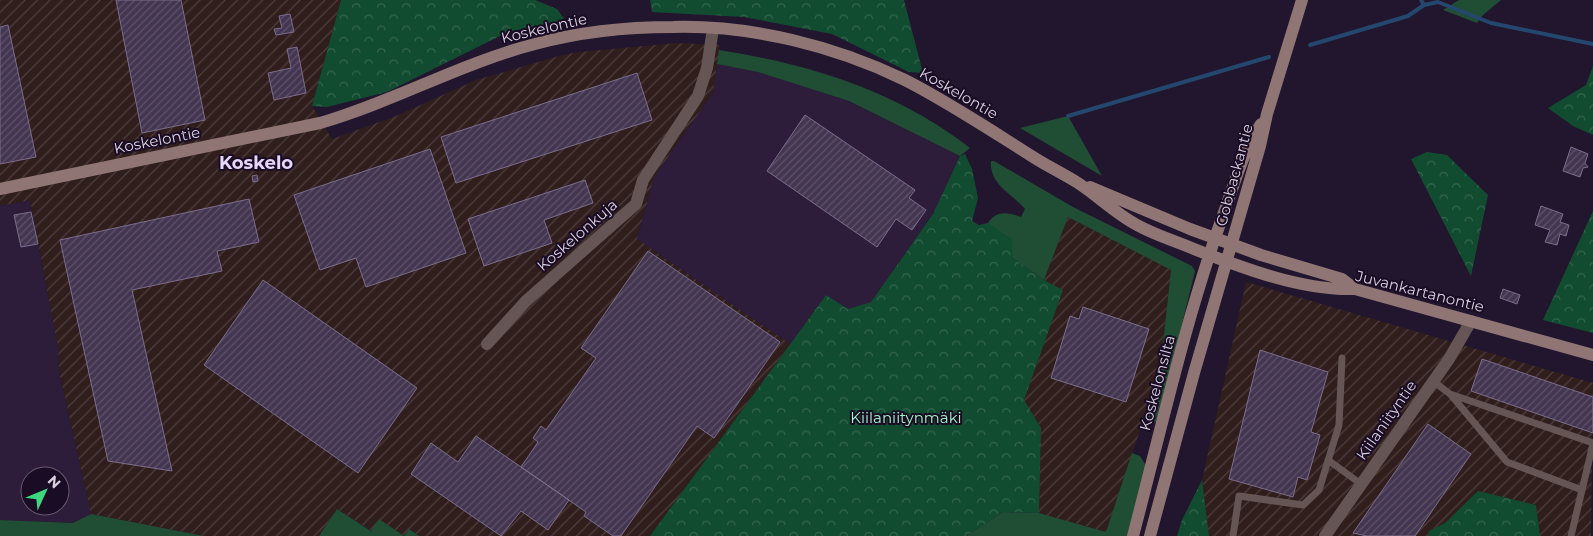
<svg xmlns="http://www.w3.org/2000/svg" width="1593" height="536" font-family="Montserrat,sans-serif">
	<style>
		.built { fill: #2d1c3a; fill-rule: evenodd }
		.industrial { fill: url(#industrial-furrows) }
		.green { fill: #204e35 }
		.forest { fill: url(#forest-crowns) }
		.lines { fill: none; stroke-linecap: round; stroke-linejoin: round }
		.stream { stroke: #23476d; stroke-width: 4 }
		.building { fill: url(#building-hatch); stroke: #7c6d8c }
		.lane { stroke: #655555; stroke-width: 7 }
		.street { stroke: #655555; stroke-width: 12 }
		.secondary { stroke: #8f7574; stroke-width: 12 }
		.labels { text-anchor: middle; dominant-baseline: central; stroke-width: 4; stroke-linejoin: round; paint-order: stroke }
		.street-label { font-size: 15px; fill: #d9d0e1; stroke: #190c24 }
		.park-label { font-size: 15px; fill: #a2f6c4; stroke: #190c24 }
		.quarter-label { font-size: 18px; font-weight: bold; fill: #e7d6f8; stroke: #190c24 }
	</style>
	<defs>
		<pattern id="industrial-furrows" width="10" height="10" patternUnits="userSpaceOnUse" patternTransform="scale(1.25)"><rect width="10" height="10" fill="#301e1d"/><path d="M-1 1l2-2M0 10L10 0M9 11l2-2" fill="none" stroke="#4d3e3e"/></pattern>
		<pattern id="forest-crowns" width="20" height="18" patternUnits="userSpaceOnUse" patternTransform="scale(1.25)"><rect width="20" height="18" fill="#124c30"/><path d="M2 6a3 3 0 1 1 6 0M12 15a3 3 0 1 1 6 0" fill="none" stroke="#34654e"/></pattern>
		<pattern id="building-hatch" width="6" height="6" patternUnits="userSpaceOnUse" patternTransform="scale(1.25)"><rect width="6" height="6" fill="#443651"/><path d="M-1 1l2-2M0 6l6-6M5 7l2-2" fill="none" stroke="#5e526a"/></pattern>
	</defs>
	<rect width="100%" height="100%" fill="#22152e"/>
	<path class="built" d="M717,64l41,8 91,29 111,55 -27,58 -62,88 -23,7 -22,-14 -36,49 -153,-105 17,-62 59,-84z
		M30,200l28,148 1,23 32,143 -18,9 -73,-3v-314zM30,476h30v30h-30z"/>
	<path class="industrial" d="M0,0h341l-29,106 20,33 64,-23 80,-36 83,-24 19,-4 99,-9 43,2 -7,48 -59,84 -17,62 153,105 -140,192h-231l-9,-7 -6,7 -25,-16 -7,11 -35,-22 -18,27h-115l-113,-22 -32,-143 -1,-23 -28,-148 -30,6z
		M1068,217l103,53 -11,101 -54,161 -67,-19 2,-85 -17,-28 39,-110 -19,-10z
		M1246,282l347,101 -2,153h-51l-4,-31 -58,-14 -33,32 -16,8 -1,5h-219l-7,-56z"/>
	<path class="green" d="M1459,0h42l-18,15 -6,8 -34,-13z
		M719,50c91,14 178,41 251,98l-10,8 -111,-55 -91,-29 -41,-8z
		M1068,116l34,60 -82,-48z
		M991,161h3l79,46 119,59 3,5 -36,147 -5,5 -12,3 18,-55 11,-101 -103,-53 -24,63 -31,-22 -25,-35c8,-13 20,-11 33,-6l4,-8c-12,-15 -36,-24 -34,-48z
		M1132,453l8,3 6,10 -19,70h-161l37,-24 36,1 67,19z
		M337,509l34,22 8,-12 25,17 5,-7 10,7h-100z
		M91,514l113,22h-204v-16l73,3z"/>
	<path class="forest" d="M341,0h194l22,9 8,11 -57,12 -121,60 -60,15 -15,-1z
		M650,0h254l19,73 -14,-1 -77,-38 -88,-17 -92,-5z
		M1593,66v69l-20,-9 -25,-18 38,-23z
		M1427,152l20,3 41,40 -17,81 -60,-117z
		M965,154l7,15 6,29 -6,23 7,4 9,-2 24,16 1,19 31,22 19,10 -39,110 17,28 -2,85 -36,-1 -37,24h-316l176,-241 22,14 23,-7 62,-88 27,-58z
		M1593,211v122l-50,-13z
		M1202,480l7,56h-32l5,-16z
		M1478,491l58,14 4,31h-112l1,-5 16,-8z"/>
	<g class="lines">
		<path class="stream" d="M1421,0l3,5 14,-3 53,21 102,21
			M1310,45l98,-29 16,-11
			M1068,116l201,-59"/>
	</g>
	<path class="building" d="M116,0h65l24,120 -63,13z
		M290,14l4,18 -18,3 -2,-6 8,-1 -3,-12z
		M8,25l28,132 -36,7v-137z
		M297,47l9,46 -32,7 -6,-27 23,-5 -4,-19z
		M637,73l15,47 -196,63 -15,-46z
		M805,115l110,75 -6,8 17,12 -14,20 -16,-11 -19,28 -110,-76z
		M1571,147l17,7 -3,9 3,4 -5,1 -3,9 -17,-6z
		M430,149l36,104 -100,34 -10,-29 -36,12 -26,-75z
		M257,175l1,6 -5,1 -1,-6z
		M585,180l8,23 -49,17 8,23 -68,23 -16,-47z
		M249,199l10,43 -42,9 5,20 -90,19 40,181 -64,-10 -48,-221z
		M1541,206l22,8 -3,8 9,3 -3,11 -6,-2 -3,11 -12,-3 5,-12 -15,-5z
		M31,212l7,32 -17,3 -7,-32z
		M648,251l132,91 -66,96 -17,-12 -76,110h-8l-29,-20 2,-4 -65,-45 17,-25 -5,-4 8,-12 5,4 50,-72 -15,-10z
		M263,280l154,108 -59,85 -154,-108z
		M1503,289l17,6 -3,9 -17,-6z
		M1083,307l66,22 -23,73 -75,-24 19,-62 9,3z
		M1260,350l68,22 -17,60 9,3 -13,45 -9,-3 -5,20 -64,-18z
		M1482,359l111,38v36l-122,-42z
		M1428,424l43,30 -56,82h-48l-14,-3z
		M476,436l93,64 -21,30 -27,-19 -20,25 -90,-62 20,-31 27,19z"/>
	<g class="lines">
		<path class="lane" d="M1433,381l17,13 143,49
			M1451,395l56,67 75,28
			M1328,460l33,24
			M1233,536l6,-40 64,9 16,-15 20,-65 3,-67
			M1571,536l22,-92"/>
		<path class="street" d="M487,344l39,-43 110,-97 7,-24 55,-84 9,-28 6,-39
			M1325,536l124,-177 22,-38"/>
		<path class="secondary" d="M1090,187l100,42 71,26 81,24 13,10
			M0,189l320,-66c73,-21 141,-60 215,-79 44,-12 92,-17 138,-17 79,-2 162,19 232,53 43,22 84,49 125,75 15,10 32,18 48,28 20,13 38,31 59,42 18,10 38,16 57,24 49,19 108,42 161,40l238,66
			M1133,536c28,-106 52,-215 89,-318 12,-33 20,-64 39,-94
			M1150,536l44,-163 66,-227 7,-32 35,-114"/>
	</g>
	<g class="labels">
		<g class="street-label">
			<text transform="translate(544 28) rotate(-13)">Koskelontie</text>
			<text transform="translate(959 93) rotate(30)">Koskelontie</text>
			<text transform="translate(157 140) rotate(-11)">Koskelontie</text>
			<text transform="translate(1234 175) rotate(-75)">Gobbackantie</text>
			<text transform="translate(577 235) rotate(-41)">Koskelonkuja</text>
			<text transform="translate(1420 291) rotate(14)">Juvankartanontie</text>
			<text transform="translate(1157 383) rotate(-75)">Koskelonsilta</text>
			<text transform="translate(1386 420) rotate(-55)">Kiilaniityntie</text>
		</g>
		<g class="park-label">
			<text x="906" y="417">Kiilaniitynmäki</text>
		</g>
		<g class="quarter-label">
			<text x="256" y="163">Koskelo</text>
		</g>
	</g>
	<g transform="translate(45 491) rotate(46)"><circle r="24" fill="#190c24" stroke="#665a70"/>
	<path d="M0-4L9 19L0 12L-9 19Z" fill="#3cd77e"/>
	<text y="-8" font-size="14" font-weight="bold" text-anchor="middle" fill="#d9d0e1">N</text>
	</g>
</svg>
